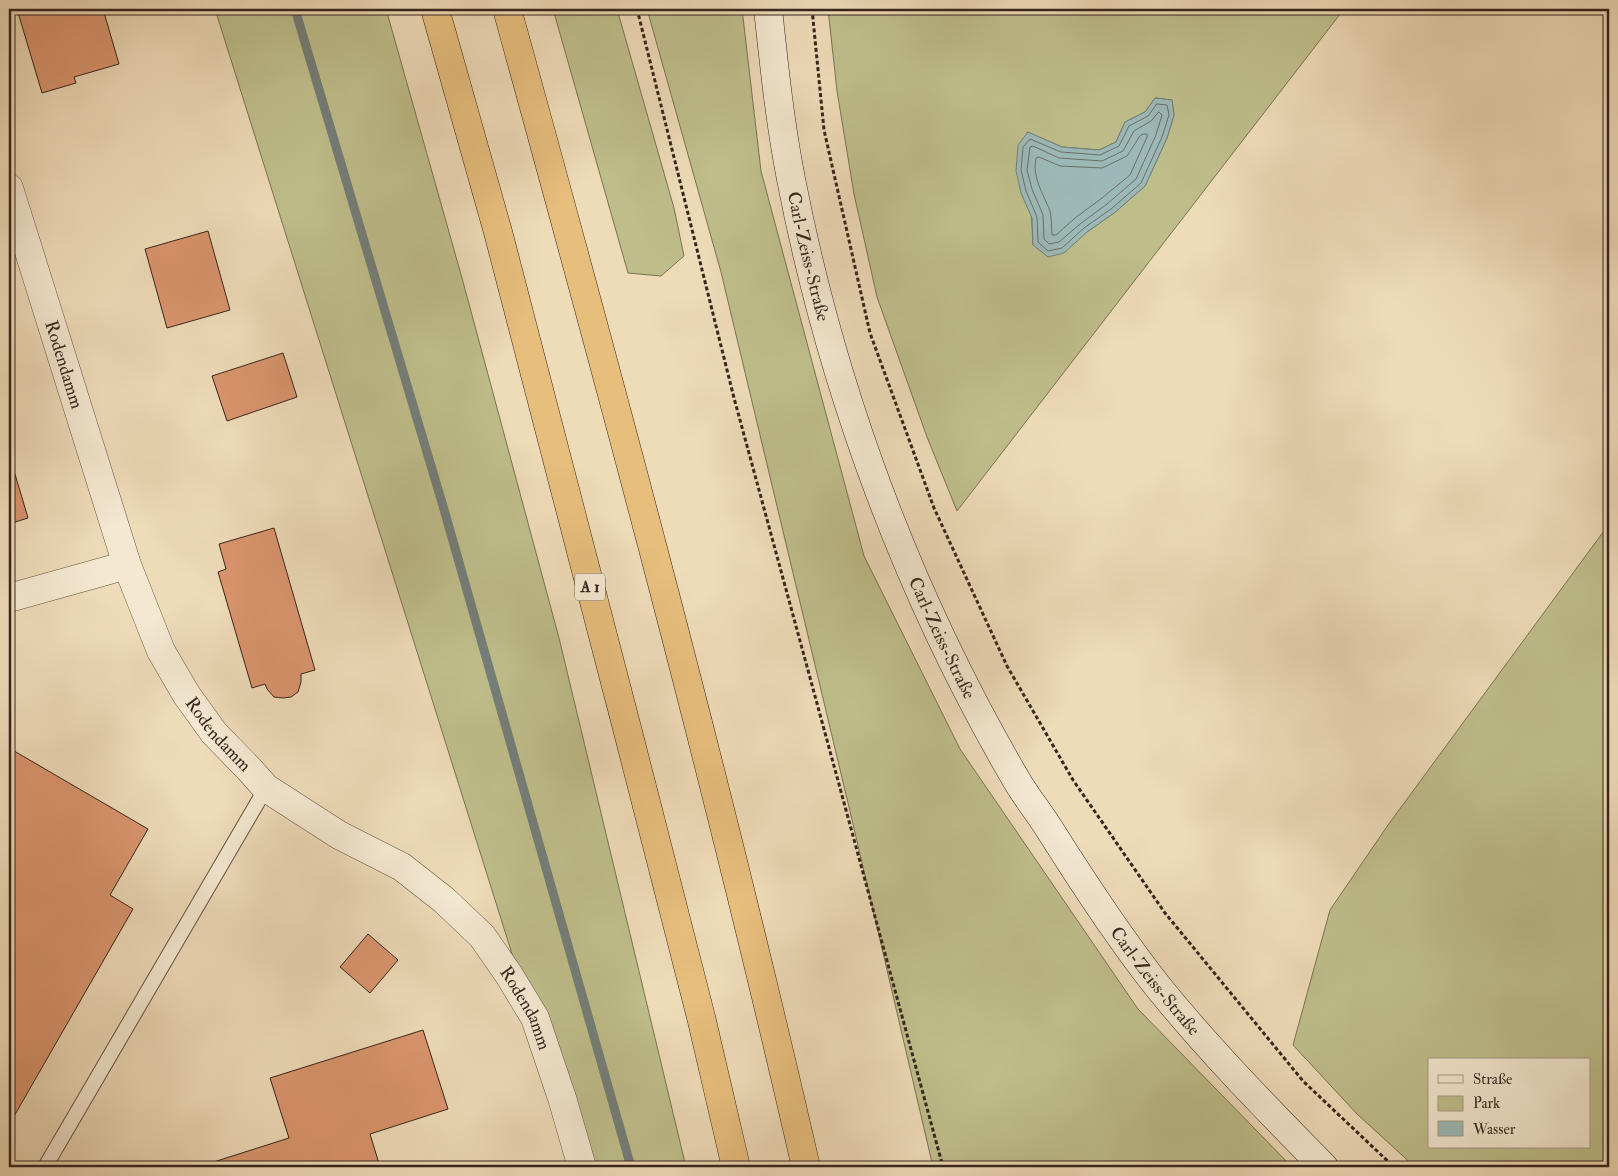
<svg xmlns="http://www.w3.org/2000/svg" width="1618" height="1176" font-family="'IM FELL Double Pica',serif">
	<style>
		.green { fill: #bebe8b; stroke: #7a7254; fill-rule: evenodd }
		.water { fill: #9cb9b7; stroke: #747e79 }
		.lines { fill: none; stroke-linecap: round; stroke-linejoin: round }
		.shore { stroke: #6a6f6a; stroke-width: 1 }
		.stream { stroke: #747e79; stroke-width: 9 }
		.building { fill: #da956d; stroke: #37251d }
		.service-casing { stroke: #655244; stroke-width: 16 }
		.minor-casing { stroke: #655244; stroke-width: 29 }
		.secondary-casing { stroke: #37251d; stroke-width: 29 }
		.motorway-casing { stroke: #37251d; stroke-width: 29 }
		.path { stroke: #37251d; stroke-width: 3; stroke-dasharray: 4 2.5; stroke-linecap: butt }
		.service { stroke: #f4e8d1; stroke-width: 14 }
		.minor { stroke: #f4e8d1; stroke-width: 28 }
		.secondary { stroke: #f4e8d1; stroke-width: 28 }
		.motorway { stroke: #e7be7c; stroke-width: 28 }
		.labels { text-anchor: middle; dominant-baseline: central; stroke-width: 4; stroke-linejoin: round; paint-order: stroke }
		.shield { fill: #f4e8d1; stroke: #706053; stroke-width: 1 }
		.shield-label { font-size: 16px; font-weight: bold; fill: #37251d }
		.street-label { font-size: 18px; fill: #37251d; stroke: #f4e8d1 }
	</style>
	<rect width="100%" height="100%" fill="#eedbb8"/>
	<filter id="stains"><feTurbulence type="fractalNoise" baseFrequency=".004" numOctaves="4"/><feColorMatrix values="0 0 0 0 .2 0 0 0 0 .09 0 0 0 0 .02 0 0 0 .5 -.17"/></filter>
	<radialGradient id="worn" r=".72"><stop offset=".6" stop-color="#630" stop-opacity="0"/><stop offset="1" stop-color="#630" stop-opacity=".3"/></radialGradient>
	<path class="green" d="M215,9h171l76,269 97,360 127,529h-107z
		M553,9h64l57,199 10,48 -23,20 -33,-3z
		M647,9h95l19,162 103,385 96,193 178,260 154,158h-359l-84,-360 -128,-535z
		M828,9h516l-387,502 -30,-74 -50,-140 -23,-103 -17,-103zM1155,98l17,2 2,15 -7,23 -22,48 -31,27 -27,19 -54,13 -6,-113 35,15 37,3 17,-8 9,-20 20,-10z
		M1609,524v643h-194l-58,-53 -64,-69 37,-135 58,-85zM1429,1060h160v87h-160z"/>
	<path class="water" d="M1155,98l17,2 2,15 -7,23 -22,48 -31,27 -27,19 -23,21 -16,4 -15,-12 -1,-27 -11,-25 -5,-22 2,-26 10,-13 34,15 37,3 17,-8 9,-20 20,-10z"/>
	<g class="lines">
		<path class="shore" d="M1157,104l10,1 2,10 -7,22 -21,46 -30,26 -27,19 -22,20 -14,3 -10,-9 -1,-25 -11,-26 -5,-21 2,-23 7,-8 31,13 39,3 19,-9 10,-20 19,-10z
			M1159,112l3,3 -6,20 -20,44 -29,25 -27,20 -21,18 -10,2 -5,-5 -1,-24 -11,-26 -5,-19 3,-23 3,-1 26,12 43,3 21,-10 11,-20 17,-10z
			M1144,134h3v3l-17,38 -28,23 -27,20 -19,17h-4c-1,-8 0,-16 -2,-24 -7,-18 -18,-33 -14,-53l3,-1 21,9 42,2 25,-12 13,-20z"/>
		<path class="stream" d="M295,9l148,497 188,661"/>
	</g>
	<path class="building" d="M17,9h86l16,55 -45,13 2,6 -34,10z
		M208,231l22,79 -63,18 -22,-79z
		M283,353l14,44 -70,24 -15,-45z
		M9,454l19,64 -19,6z
		M274,528l41,142 -14,4v8l-3,10 -7,5 -8,1 -9,-1 -7,-8 -2,-5 -13,4 -34,-116 8,-3 -7,-25z
		M9,748l139,81 -38,66 23,14 -124,216z
		M368,934l30,26 -28,33 -30,-26z
		M423,1030l25,79 -78,25 10,33h-179v-1l88,-28 -19,-60z"/>
	<g class="lines">
		<g class="service-casing">
			<path id="service" d="M45,1167l221,-379"/>
		</g>
		<g class="minor-casing">
			<g id="minor">
				<path id="s1" d="M9,188l118,377 34,86 25,43 28,39 35,36 17,19 73,47 63,32 42,33 38,36 27,39 26,43 27,80 20,69"/>
				<path d="M9,598l118,-33"/>
			</g>
		</g>
		<g class="secondary-casing">
			<g id="secondary">
				<path id="s2" d="M768,9c6,56 12,114 23,170 41,211 117,416 226,602 10,17 23,33 33,49 34,54 69,108 109,158 51,63 108,121 165,179"/>
			</g>
		</g>
		<g class="motorway-casing">
			<path id="motorway" d="M435,9l63,223 130,500 73,285 35,150
				M507,9c106,384 210,770 299,1158"/>
		</g>
		<path class="path" d="M637,9l97,389 209,769
			M812,9l12,121 46,203 64,175 73,158 66,114 92,133 138,168 91,86"/>
		<use href="#service" class="service"/>
		<use href="#minor" class="minor"/>
		<use href="#secondary" class="secondary"/>
		<use href="#motorway" class="motorway"/>
	</g>
	<g class="labels">
		<rect class="shield" x="575" y="573.5" width="30" height="27" rx="4"/>
		<g class="shield-label">
			<text x="590" y="587">A 1</text>
		</g>
		<g class="street-label">
			<text stroke="none"><textPath href="#s2" startOffset="251">Carl-Zeiss-Straße</textPath></text>
			<text stroke="none"><textPath href="#s1" startOffset="185">Rodendamm</textPath></text>
			<text stroke="none"><textPath href="#s2" startOffset="656">Carl-Zeiss-Straße</textPath></text>
			<text stroke="none"><textPath href="#s1" startOffset="589">Rodendamm</textPath></text>
			<text stroke="none"><textPath href="#s2" startOffset="1061">Carl-Zeiss-Straße</textPath></text>
			<text stroke="none"><textPath href="#s1" startOffset="1009">Rodendamm</textPath></text>
		</g>
	</g>
	<rect width="1618" height="1176" fill="none" stroke="#eedbb8" stroke-width="30"/>
	<rect x="10" y="10" width="1598" height="1156" fill="none" stroke="#37251d" stroke-width="2.5"/>
	<rect x="15" y="15" width="1588" height="1146" fill="none" stroke="#37251d"/>
	<rect x="1428" y="1058" width="162" height="90" fill="#f4e8d1" stroke="#a89a89"/>
	<rect x="1438" y="1075" width="25" height="8" fill="#f4e8d1" stroke="#a89a89"/>
	<text x="1473" y="1084" font-size="15" fill="#37251d">Straße</text>
	<rect x="1438" y="1096" width="25" height="15" fill="#bebe8b" stroke="#a89a89"/>
	<text x="1473" y="1108" font-size="15" fill="#37251d">Park</text>
	<rect x="1438" y="1121" width="25" height="15" fill="#9cb9b7" stroke="#a89a89"/>
	<text x="1473" y="1134" font-size="15" fill="#37251d">Wasser</text>
	<rect width="100%" height="100%" filter="url(#stains)"/>
	<rect width="100%" height="100%" fill="url(#worn)"/>
</svg>
